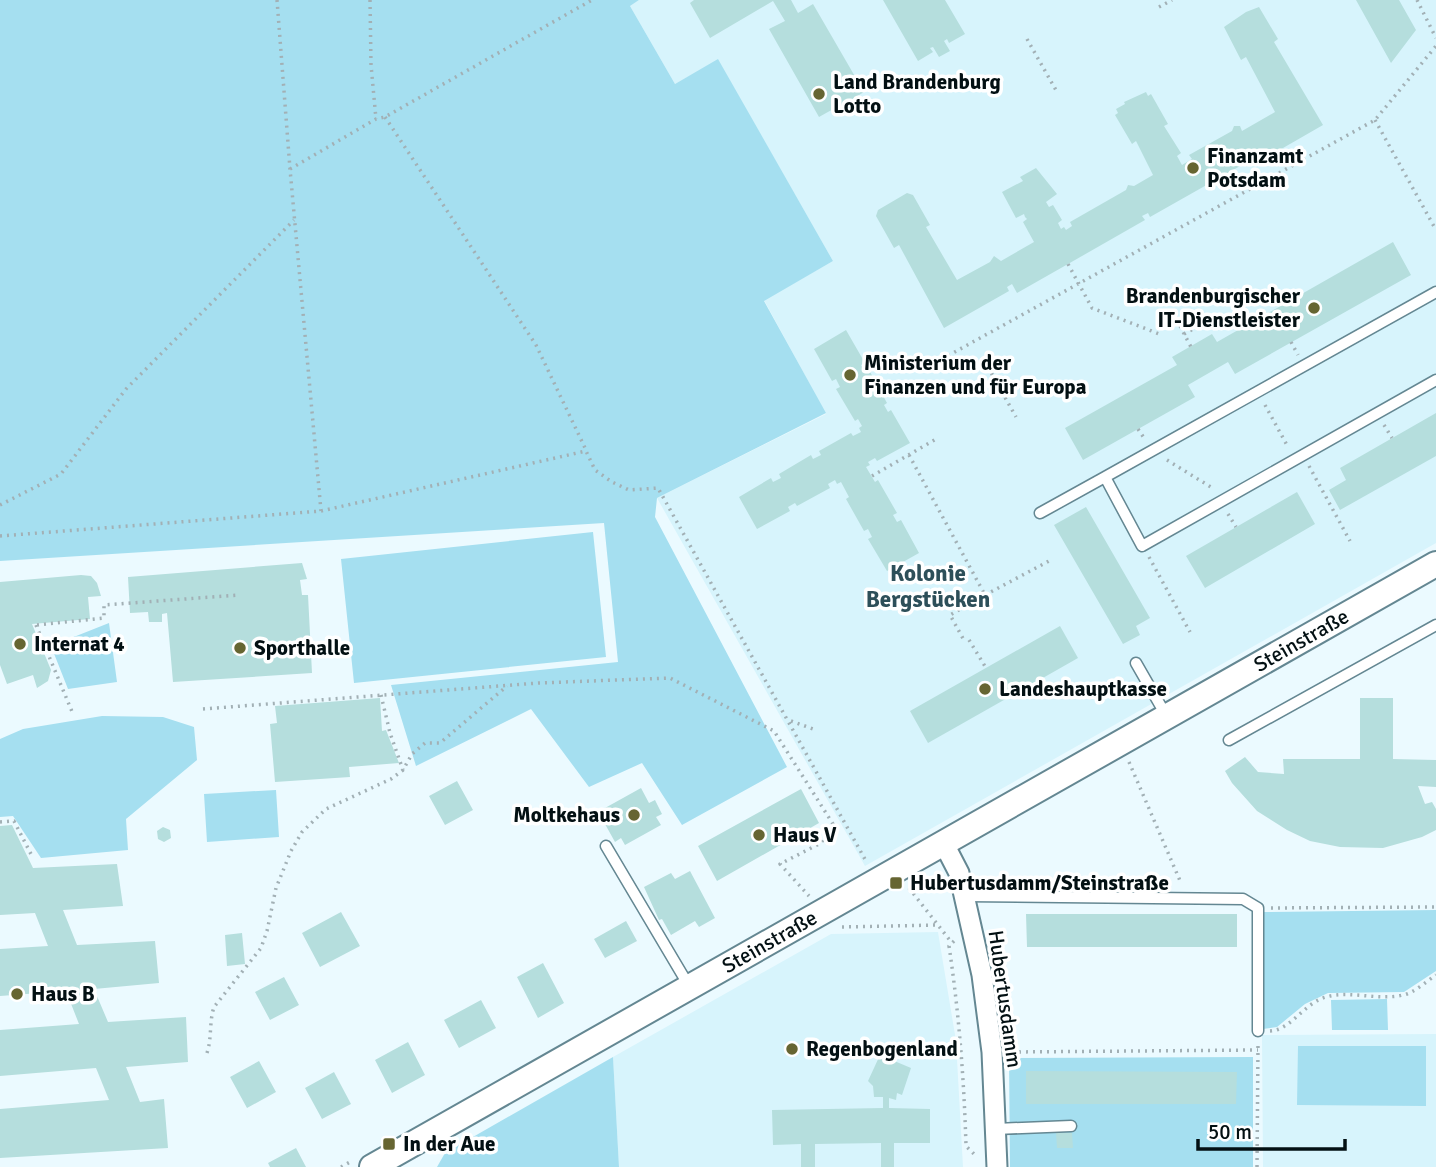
<svg xmlns="http://www.w3.org/2000/svg" width="1436" height="1167" font-family="Signika,sans-serif">
	<style>
		.built { fill: #d7f4fc }
		.green { fill: #a5dff0 }
		.building { fill: #b5dedd }
		.lines { fill: none; stroke-linecap: round; stroke-linejoin: round }
		.service-casing { stroke: #648792; stroke-width: 13 }
		.minor-casing { stroke: #648792; stroke-width: 23 }
		.tertiary-casing { stroke: #648792; stroke-width: 28 }
		.path { stroke: #a2b0b5; stroke-width: 3.5; stroke-dasharray: 2 5; stroke-linecap: butt }
		.service { stroke: #fff; stroke-width: 10 }
		.minor { stroke: #fff; stroke-width: 19 }
		.tertiary { stroke: #fff; stroke-width: 24 }
		.poi-dot { fill: #666532; stroke: #fff; stroke-width: 2.5 }
		.labels { text-anchor: middle; dominant-baseline: central; stroke-width: 7; stroke-linejoin: round; paint-order: stroke }
		.poi-label { font-size: 21px; font-weight: bold; fill: #031013; stroke: #fff; text-anchor: start }
		.street-label { font-size: 21px; fill: #031013; stroke: #fff }
		.neighbourhood-label { font-size: 23px; font-weight: bold; fill: #2d4f59; stroke: #fff }
	</style>
	<rect width="100%" height="100%" fill="#ebfaff"/>
	<path class="built" d="M639,0h797v543l-571,323 -208,-368 169,-84 -62,-114 69,-39 -115,-201 -43,24 -45,-78z
		M938,932l18,109 7,126h-344l-6,-110 218,-123z
		M1436,1034v133h-173l-1,-132z"/>
	<path class="green" d="M0,0h639l-9,6 45,78 43,-25 115,202 -69,40 62,112 -169,85 -2,19 132,250 -105,58 -40,-62 -53,24 -58,-78 -115,57 -25,-81 227,-23 -14,-139 -604,38z
		M593,532l13,125 -252,26 -13,-124z
		M109,623l8,59 -49,7 -17,-43z
		M102,716l61,1 31,10 3,33 -71,59 2,31 -87,8 -28,-42 -13,1v-78l23,-10z
		M276,790l3,47 -72,5 -3,-48z
		M1436,910v61l-32,21 -76,1 -23,11 -28,23 -14,2v-117z
		M1387,999l1,31h-56l-1,-30z
		M1298,1046h128v60l-129,-1z
		M613,1057l6,110h-182l8,-14z
		M1253,1057v110h-243l-1,-109z"/>
	<path class="building" d="M694,0h97l7,13 15,-9 51,88 -15,9 2,4 -13,8 -3,-5 -16,9 -50,-88 16,-8 -12,-20 -63,37 -20,-35z
		M883,0h62l20,34 -16,9 -2,-4 -3,2 6,10 -11,6 -6,-10 -3,1 3,4 -15,9z
		M1356,0h43l17,30 -25,33z
		M1259,7l19,32 -4,3 49,83 -66,38 -5,-9 -6,3 3,4 -99,56 -2,-4 -6,3 3,4 -77,44 -51,29 -5,-9 -5,3 2,4 -65,37 -45,-83 -5,3 -18,-32 2,-6 29,-17 6,2 17,30 -4,2 31,53 33,-18 4,-6 7,5 33,-19 -11,-20 4,-3 -2,-2 -1,-3 -8,4 -14,-26 21,-11 -3,-4 16,-9 21,26 -11,8 3,5 4,-2 9,15 -4,3 3,6 3,-2 2,3 6,-4 -2,-4 56,-32 2,-5 6,1 19,-11 -17,-34 -4,3 -17,-29 3,-2 -2,-4 9,-5 -1,-2 22,-10 2,4 3,-2 17,30 -4,2 17,27 -4,3 5,9 10,-6 -3,-4 43,-24 2,-5h6l2,5 33,-19 -29,-55 -5,3 -17,-33 22,-15z
		M1393,242l18,33 -176,99 -7,-12 -40,23 7,12 -112,63 -18,-32 112,-63 -5,-8 40,-23 5,8z
		M846,330l19,33 -4,2 4,7 4,-2 18,33 -3,2 4,7 3,-2 19,33 -33,18 -2,-3 -7,4 2,3 -4,2 9,15 3,-2 19,33 -4,2 4,7 4,-2 18,33 -32,18 -19,-32 4,-2 -4,-8 -4,2 -18,-32 3,-2 -8,-15 -4,2 -2,-4 -7,4 2,4 -33,18 -2,-3 -7,4 2,4 -33,18 -18,-32 32,-19 2,4 8,-4 -2,-4 32,-19 2,4 8,-4 -2,-4 32,-18 2,3 8,-4 -2,-4 3,-2 -4,-7 -3,2 -19,-32 4,-2 -4,-8 -4,2 -18,-32z
		M1436,413v43l-96,54 -11,-20 17,-10 -6,-12z
		M1297,492l18,32 -110,64 -19,-32z
		M1086,507l64,111 -14,8 4,9 -17,9 -69,-119z
		M302,563l5,16 -7,1 2,15h6l4,78 -139,9 -6,-69 -5,1v8h-13l-1,-10 -18,1 -2,-36z
		M81,575l10,1 6,7 4,13 -13,1 2,22 -58,5 19,46 -3,11 -11,7 -4,-13 -26,9 -7,-19v-83z
		M1060,626l18,32 -150,85 -18,-32z
		M380,698l2,33 4,-1 13,33 -50,4 1,10 -75,5 -5,-58 7,-1 -2,-17z
		M1360,698h33v61l43,1v27l-18,-1 7,18 7,-2 4,7v21l-14,7 -39,11 -43,-1 -30,-6 -23,-11 -30,-19 -25,-28 -7,-12 20,-14 13,15 26,2 -1,-15h77z
		M457,781l16,29 -28,15 -16,-29z
		M641,788l8,15 6,-3 7,14 -6,3 5,8 -36,20 -4,-7 -6,4 -10,-18 7,-4 -7,-12z
		M801,789l18,34 -102,58 -19,-35z
		M12,825l21,43 84,-4 6,42 -60,4 14,35 78,-4 4,42 -65,6 14,33 78,-5 2,45 -62,5 14,35 24,-3 4,49 -168,10v-49l109,-9 -13,-32 -96,8v-46l79,-6 -13,-33 -66,5v-47l48,-3 -13,-33 -35,2v-89z
		M163,827l7,3 1,8 -7,4 -6,-3 -1,-8z
		M690,871l25,47 -16,9 -4,-6 -24,14 -9,-16 -3,1 -15,-33 27,-14 4,6z
		M341,912l19,34 -40,21 -18,-34z
		M1026,914h211v33h-210z
		M626,921l11,20 -32,17 -11,-19z
		M242,933l3,31 -18,2 -2,-31z
		M543,963l21,40 -26,15 -21,-41z
		M284,977l15,28 -29,15 -15,-28z
		M481,1000l15,28 -37,20 -15,-28z
		M408,1042l17,33 -33,18 -17,-33z
		M880,1055l31,13 -9,27 -5,-2 -1,7 -7,-2v10l41,1v34h-36v24h-13v-24l-66,1v23h-14v-23l-28,1 -1,-35 111,-2v-11h-9l-1,-11 -5,-5z
		M259,1061l17,31 -29,16 -17,-31z
		M1026,1071l211,1 -1,32h-210z
		M334,1072l17,32 -29,15 -17,-31z
		M1056,1133h16l1,15h-16z
		M296,1148l10,19h-36l-2,-4z"/>
	<g class="lines">
		<g class="service-casing">
			<path id="service" d="M1105,477l331,-185
				M1040,513l65,-36 37,69 294,-166
				M1136,663l31,54
				M1229,740l207,-115
				M606,846l83,140
				M965,896l278,3 15,9v123
				M996,1129l75,-3"/>
		</g>
		<g class="minor-casing">
			<path id="minor" d="M943,842l16,31 23,102 10,77 5,115"/>
		</g>
		<g class="tertiary-casing">
			<g id="tertiary">
				<path id="s1" d="M372,1167l1064,-603"/>
			</g>
		</g>
		<path class="path" d="M277,0l13,169 31,342
			M370,0l1,65 5,54
			M1417,0l19,38
			M1159,7l13,-7
			M1027,39l30,53
			M385,117l151,228 50,105
			M1375,120l61,110
			M290,169l86,-50 9,-2 207,-117
			M1068,264l24,44 70,27
			M1180,326l11,21
			M1184,334l18,-10 -4,-8
			M1291,342l7,13
			M942,359l433,-239 61,-74
			M988,367l28,50
			M1265,405l23,42
			M1384,425l8,13
			M1138,429l6,9
			M909,455l76,140 -35,20 15,27
			M1167,460l47,29
			M1309,466l41,75
			M872,476l66,-38
			M0,505l61,-31 65,-85 168,-169
			M1228,514l8,13
			M0,536l321,-25 265,-60 9,19 17,12 17,8 29,-2 208,373
			M1149,557l41,75
			M985,595l64,-34
			M36,625l37,89
			M37,625l67,-7v-13l135,-10
			M969,640l17,28
			M381,695l9,38 13,37
			M203,709l335,-26 132,-5 104,53 59,93 -12,19 -41,21 29,32
			M791,721l25,9
			M1129,762l52,121
			M0,822l14,-1 18,35
			M909,888l43,55
			M1271,908l165,-1
			M842,927l96,-2
			M954,941l-5,5c10,67 15,133 17,200l11,11
			M1270,1031c21,-1 34,-28 56,-34 24,-7 52,4 77,-2 11,-2 24,-14 33,-20
			M1012,1052l246,-2
			M207,1053c5,-15 2,-31 7,-46l47,-59 6,-17 9,-43 15,-37 11,-19 24,-23 65,-30 12,-9 9,-16 13,-11h15l67,-57
			M341,1167l9,-5
			M1257,1167l1,-123"/>
		<use href="#service" class="service"/>
		<use href="#minor" class="minor"/>
		<use href="#tertiary" class="tertiary"/>
	</g>
	<g class="poi-dot">
		<circle cx="819" cy="94" r="7"/>
		<circle cx="1193" cy="168" r="7"/>
		<circle cx="1314" cy="308" r="7"/>
		<circle cx="850" cy="375" r="7"/>
		<circle cx="20" cy="644" r="7"/>
		<circle cx="240" cy="648" r="7"/>
		<circle cx="985" cy="689" r="7"/>
		<circle cx="634" cy="815" r="7"/>
		<circle cx="759" cy="835" r="7"/>
		<rect x="889" y="876" width="14" height="14" rx="3.5"/>
		<circle cx="17" cy="994" r="7"/>
		<circle cx="792" cy="1049" r="7"/>
		<rect x="382" y="1137" width="14" height="14" rx="3.5"/>
	</g>
	<g class="labels">
		<g class="poi-label">
			<text x="833" y="82">Land Brandenburg<tspan x="833" dy="24">Lotto</tspan></text>
			<text x="1207" y="156">Finanzamt<tspan x="1207" dy="24">Potsdam</tspan></text>
			<text x="1300" y="296" text-anchor="end">Brandenburgischer<tspan x="1300" dy="24">IT-Dienstleister</tspan></text>
			<text x="864" y="363">Ministerium der<tspan x="864" dy="24">Finanzen und für Europa</tspan></text>
			<text x="34" y="644">Internat 4</text>
			<text x="254" y="648">Sporthalle</text>
			<text x="999" y="689">Landeshauptkasse</text>
			<text x="620" y="815" text-anchor="end">Moltkehaus</text>
			<text x="773" y="835">Haus V</text>
			<text x="910" y="883">Hubertusdamm/Steinstraße</text>
			<text x="31" y="994">Haus B</text>
			<text x="806" y="1049">Regenbogenland</text>
			<text x="403" y="1144">In der Aue</text>
		</g>
		<g class="street-label">
			<text stroke="none"><textPath href="#s1" startOffset="1068">Steinstraße</textPath></text>
			<text stroke="none"><textPath href="#s1" startOffset="457">Steinstraße</textPath></text>
			<text transform="translate(1005 999) rotate(82)">Hubertusdamm</text>
		</g>
		<g class="neighbourhood-label">
			<text x="928" y="573">Kolonie<tspan x="928" dy="26">Bergstücken</tspan></text>
		</g>
	</g>
	<path d="M1198 1139v10h147v-10" fill="none" stroke="#031013" stroke-width="3.5"/>
	<text x="1208" y="1139" font-size="21" fill="#031013" stroke="#ffffff" stroke-width="5" paint-order="stroke">50 m</text>
</svg>
